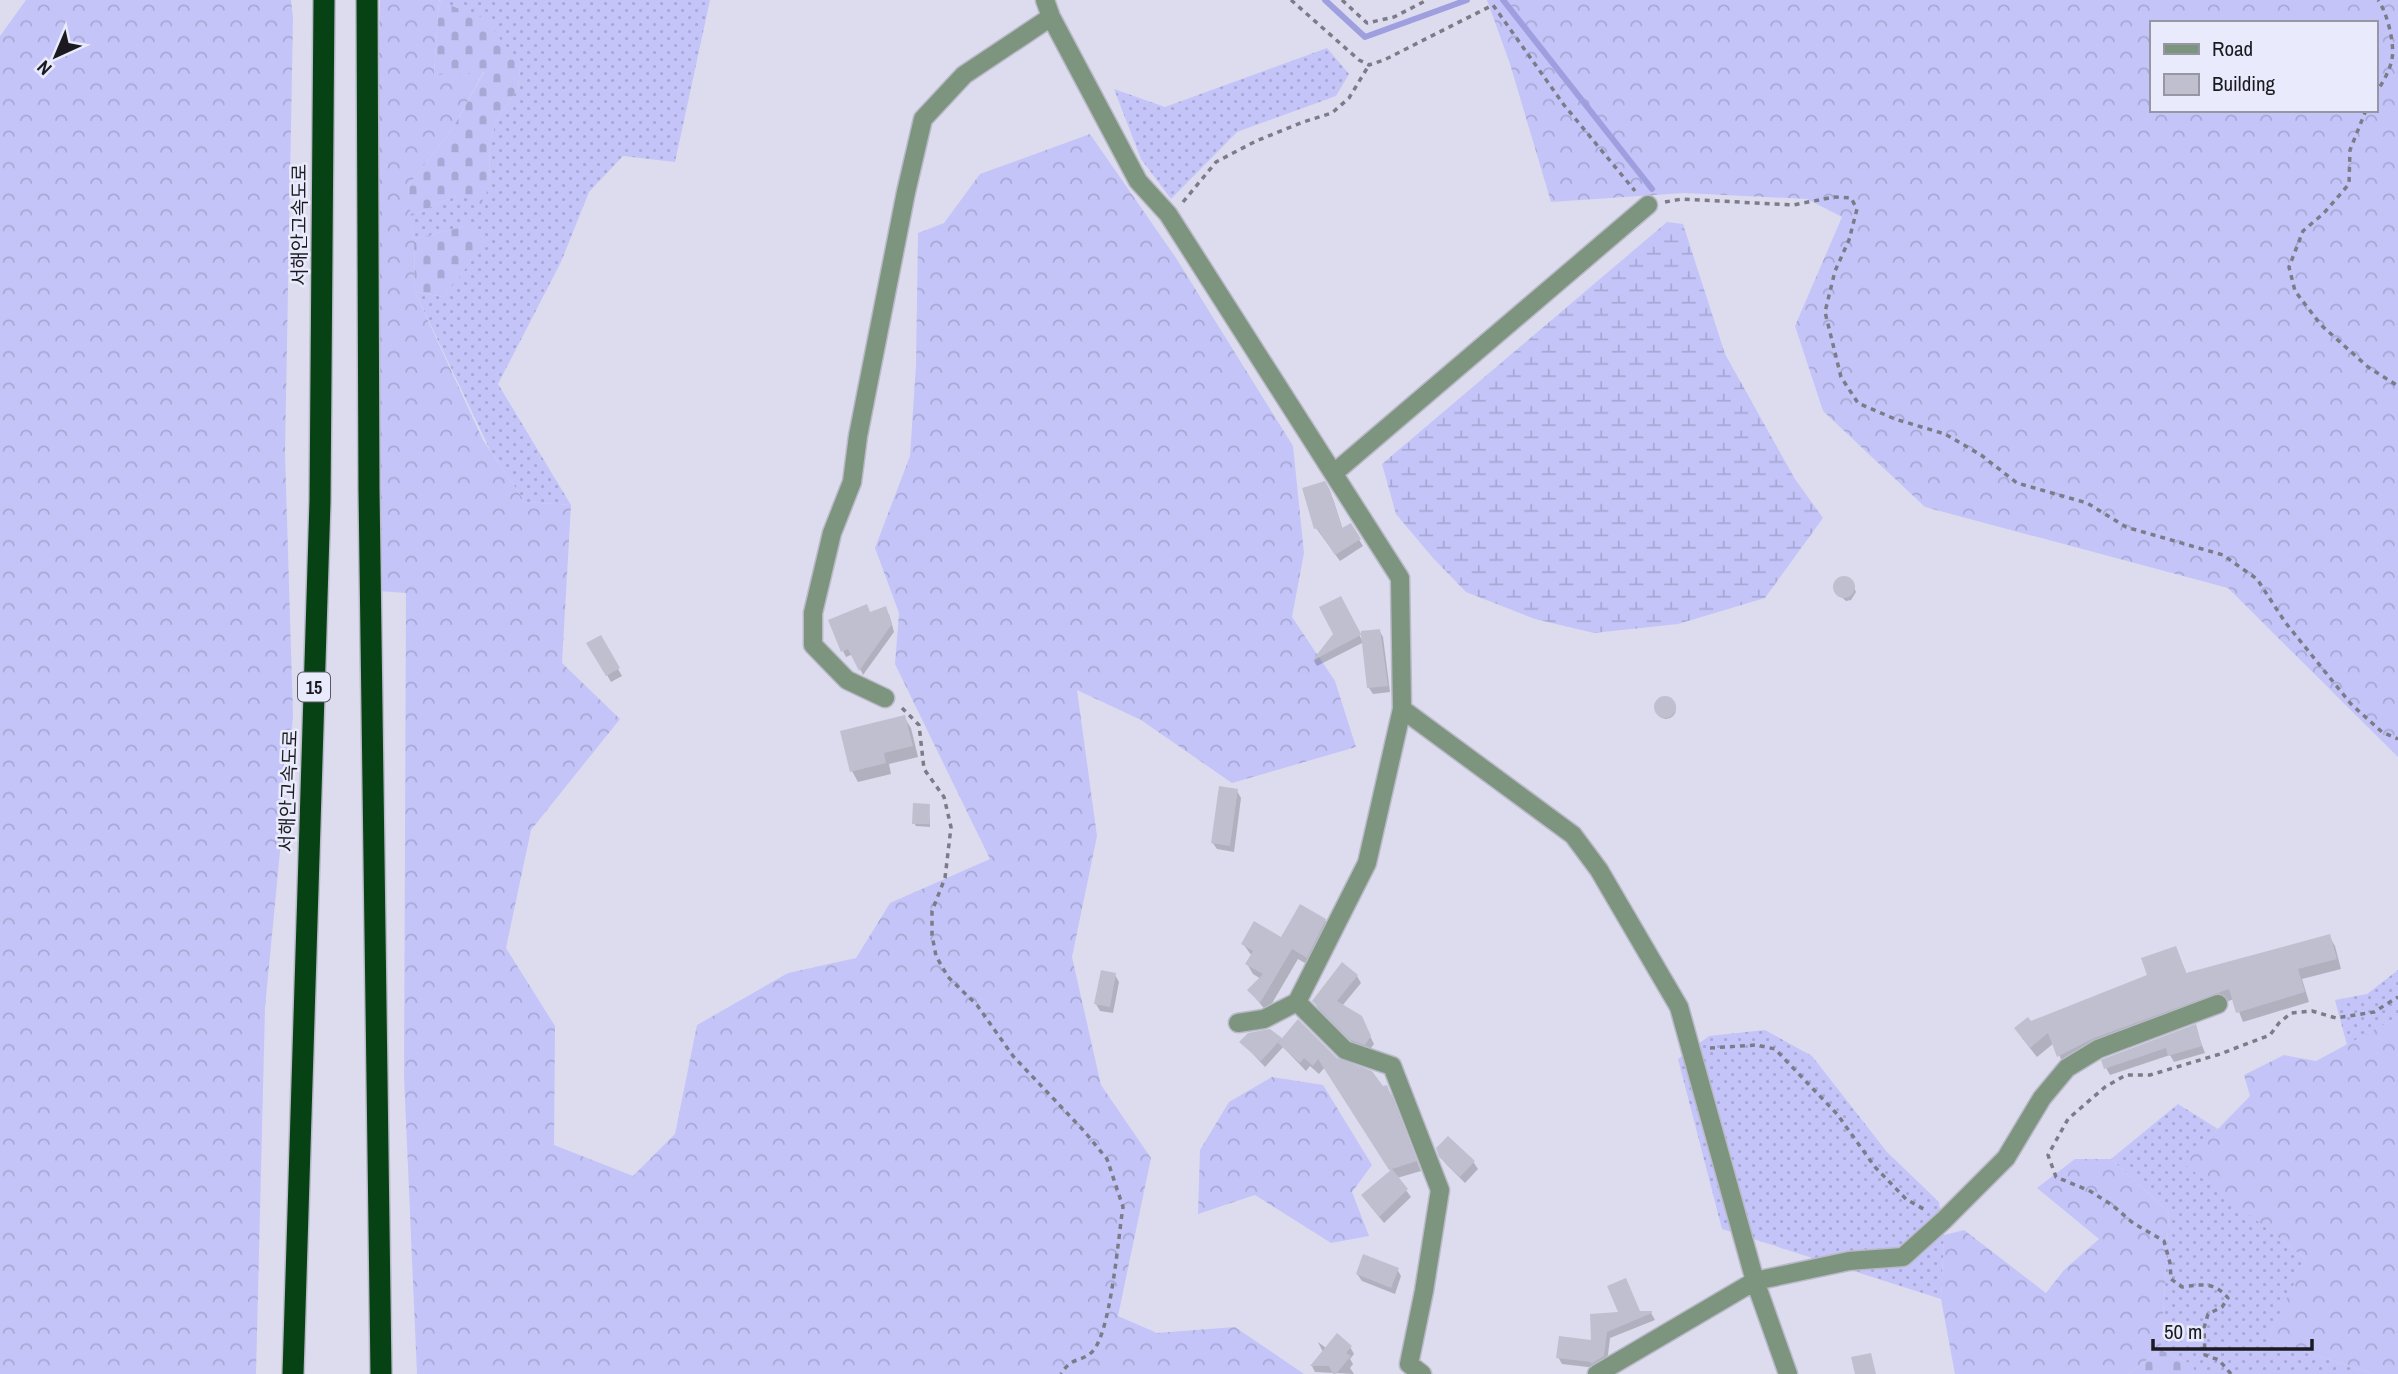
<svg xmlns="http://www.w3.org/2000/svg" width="2398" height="1374" font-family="'Archivo Narrow','Noto Sans KR',sans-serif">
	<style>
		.grass { fill: url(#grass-dots) }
		.forest { fill: url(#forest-crowns); fill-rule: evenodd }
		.wetland { fill: url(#wetland-marsh) }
		.cemetery { fill: url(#cemetery-stones) }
		.shadow { fill: #0003 }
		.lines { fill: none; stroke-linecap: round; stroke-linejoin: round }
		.stream { stroke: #9f9fe0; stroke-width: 6 }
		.building { fill: #bfbfd0 }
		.minor-casing { stroke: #b9b9c9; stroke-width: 21 }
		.highway-casing { stroke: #b9b9c9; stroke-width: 24 }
		.path { stroke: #7c7c88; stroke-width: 3.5; stroke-dasharray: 5 5; stroke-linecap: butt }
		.minor { stroke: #7d957e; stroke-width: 18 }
		.highway { stroke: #074214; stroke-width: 21 }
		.labels { text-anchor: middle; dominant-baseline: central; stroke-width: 5; stroke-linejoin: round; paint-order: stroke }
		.shield { fill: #e9eafb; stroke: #585862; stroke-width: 2 }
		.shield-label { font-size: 18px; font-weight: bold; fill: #1a1a20 }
		.street-label { font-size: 19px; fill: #1a1a20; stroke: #e9eafb }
	</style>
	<defs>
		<pattern id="grass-dots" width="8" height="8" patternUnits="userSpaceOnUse" patternTransform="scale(1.75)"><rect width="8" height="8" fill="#c4c4f9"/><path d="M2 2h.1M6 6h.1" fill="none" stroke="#a8a8d5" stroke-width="1.8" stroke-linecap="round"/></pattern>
		<pattern id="forest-crowns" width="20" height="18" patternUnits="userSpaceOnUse" patternTransform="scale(1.75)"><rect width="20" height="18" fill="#c4c4f9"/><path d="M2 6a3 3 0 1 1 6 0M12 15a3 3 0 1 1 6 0" fill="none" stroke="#a8a8d5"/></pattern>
		<pattern id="wetland-marsh" width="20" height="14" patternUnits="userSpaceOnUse" patternTransform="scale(1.75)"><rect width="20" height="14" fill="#c4c4f9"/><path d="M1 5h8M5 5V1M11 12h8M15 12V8" fill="none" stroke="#a8a8d5"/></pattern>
		<pattern id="cemetery-stones" width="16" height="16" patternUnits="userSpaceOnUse" patternTransform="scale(1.75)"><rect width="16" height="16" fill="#c4c4f9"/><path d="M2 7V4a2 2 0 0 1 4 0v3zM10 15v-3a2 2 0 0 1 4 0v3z" fill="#a8a8d5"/></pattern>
	</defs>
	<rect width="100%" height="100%" fill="#dcdcee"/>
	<path class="grass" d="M439,0h271l-35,162 -52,-6 -34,36 -28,70 -63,122 73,121 -46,-3 -35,-52 -75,-158 29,5 40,-54 -18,-17 -52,13 -3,-23 47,-21 31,-7 1,-47 7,-22 21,-30 2,-22z
		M1327,48l22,26 -13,22 -99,36 -66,67 -30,-40 -27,-70 51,18z
		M2398,970v47l-51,28 -12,-45 32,-6z
		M1765,1030l47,26 75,96 52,50 5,33 -3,64 -219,-70 -44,-170 31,-23z
		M2178,1104l40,25 -33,35 122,96 -40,79 107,35h-180l-1,-9 -32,-15 8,-138 -58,-53z"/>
	<path class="forest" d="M26,0h265l2,18 -8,435 8,263 -28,292 -9,366h-256v-1338z
		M380,0h59l-5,75 50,-4 -31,57 -45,58 6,53 1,53 68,148 42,62 46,3 -9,158 58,56 -89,111 -25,118 49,78 -1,119 79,31 42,-42 22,-109 91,-52 68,-15 34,-55 100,-44 -95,-195 4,-51 -24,-65 35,-92 6,-91 2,-132 26,-10 36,-49 110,-40 86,124 117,188 11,107 -12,64 43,64 21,66 -124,36 -91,-63 -64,-30 20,146 -25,121 29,128 50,73 -33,158 39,17 78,-6 69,47h-887l-13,-298 2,-483 -28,-2 -3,-400z
		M1487,0h911v757l-170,-169 -303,-81 -102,-96 -28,-85 47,-109 -35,-18 -123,-6 -133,9 -41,-138zM2151,23h224v87h-224z
		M2398,1017v357h-24l-107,-35 39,-80 -122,-95 66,-68 -6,-21 40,-20 32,6z
		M1272,1077l51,8 49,80 -20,27 17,44 -38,7 -76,-48 -57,19 2,-64 29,-48z
		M2075,1159h36l58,53 -8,138 -33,24h-173l-14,-75 3,-64 20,-5 82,63 18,-23 35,-31 -62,-51z"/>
	<path class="wetland" d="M1667,222l16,2 42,130 70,125 28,39 -58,80 -87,26 -84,9 -59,-14 -69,-27 -33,-34 -37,-44 -14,-50z"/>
	<path class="cemetery" d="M439,1l47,18 34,48 -2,22 -21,30 -7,22 -1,47 -8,16 -23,-9 -47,21 -3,-30 45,-58 31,-56 -50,3z
		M466,226l19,17 -41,54 -29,-5 -1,-53z
		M2161,1350l32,15 1,9h-66z"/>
	<path class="shadow" d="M1324,483l9,16 10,31 7,-5 13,21 -23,15 -24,-33z
		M1844,577l6,2 6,13 -5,8 -5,1 -10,-9 -1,-7 3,-5z
		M1340,599l23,43 16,-12 4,7 7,55 -17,2 -4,-6 -5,-46 -47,24 -3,-5 21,-27z
		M871,614h18l5,18 -31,43 -10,-21 -7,3 -3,-6z
		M600,637l22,39 -11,6 -22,-39z
		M1656 709a10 10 0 1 1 20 0a10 10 0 1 1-20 0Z
		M904,717l7,11 7,29 -29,7 2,10 -33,8 -6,-11z
		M1237,791l4,7 -7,54 -17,-3 -5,-7z
		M929,806l1,21 -14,-1 -2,-3z
		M1325,920l6,10 -19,37 -14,-8 -31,53 -18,-22 12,-11 -8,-5 -6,-10 5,-8 -9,-12 39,-5z
		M2329,936l6,10 6,23 -39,10 7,23 -66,20 -9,-23 -134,49 -36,18 -10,-23 -17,14 -15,-19 8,-15 120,-47 26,-28 11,27z
		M1115,975l4,7 -6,31 -13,-2 -4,-7z
		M1357,976l4,7 -19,23 21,16 11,22 -5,7 -12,-4 -39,-39 -4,-7z
		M2195,1027l10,26 -31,9 -4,-7 -60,20 -4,-7z
		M1281,1039l55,21 47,29 3,-2 6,9 29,75 -24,7 14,19 -27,26 -17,-21 25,-30 -67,-105 -6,7 -9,-8 -4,5 -23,-24 -18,20 -23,-25z
		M1448,1138l26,25 4,6 -13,14 -19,-19 -5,-8z
		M1397,1269l4,7 -6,18 -33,-13 -5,-7z
		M1651,1313l4,7 -45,18 -3,25 -11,5 -34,-4 -4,-7 34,-15 -1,-27z
		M1318,1342l8,6 24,-1 4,7 -4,5 3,5 -3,4 4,6 -39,-2 -3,-6 11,-14z"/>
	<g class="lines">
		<path class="stream" d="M1325,0l40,37 102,-37
			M1503,0l149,189"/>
	</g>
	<path class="building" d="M1325,481l5,9 12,38 9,-5 10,16 -26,16 -18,-27 -3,1 -12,-41z
		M1833 587a11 11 0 1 1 22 0a11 11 0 1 1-22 0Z
		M1341,596l20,38v-3l19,-2 8,57 -21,2 -6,-53 -49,26 21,-27 -14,-27z
		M867,604l3,8 16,-6 6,18 -33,47 -11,-22 -7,3 -13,-32z
		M601,635l19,33 -14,8 -20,-33z
		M1654 707a11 11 0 1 1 22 0a11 11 0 1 1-22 0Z
		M905,715l8,31 -29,7 2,10 -36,9 -10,-41z
		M1219,786l19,3 -8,57 -19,-3z
		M913,803l17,1 -1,20h-17z
		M1300,904l26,15 -19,39 -15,-9 -32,54 -13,-13 16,-16 -18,-10 8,-13 -12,-7 13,-23 27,16z
		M2330,934l7,25 -39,10 7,23 -69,21 -7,-24 -135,49 -37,19 -9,-24 -18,15 -16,-20 14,-11 3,4 116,-46 -6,-17 35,-12 10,27z
		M1342,962l16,13 -21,26 25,15 9,20 -6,9 -14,-5 -39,-39z
		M1101,970l15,3 -6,34 -16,-3z
		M1298,1019l39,39 35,13 11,15 4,-1 30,76 -28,9 -71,-111 -5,7 -9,-8 -4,5 -22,-20z
		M2196,1024l6,22 -34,10 -2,-8 -62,21 -3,-9 2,-1z
		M1270,1029l12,9 -21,23 -22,-19 9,-9z
		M1448,1136l27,25 -15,16 -21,-20 -3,-9z
		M1392,1169l16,20 -29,28 -18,-22z
		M1363,1254l36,14 -8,20 -35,-14z
		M1626,1278l14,33h12v2l-45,19 -3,24 -13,8v-2l-35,-4 3,-22 32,4 -1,-26 28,-2 -11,-26z
		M1337,1333l15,13 -6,7 5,3 -15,18h-3l-4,-8h-19z
		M1871,1353l5,21h-21l-4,-17z"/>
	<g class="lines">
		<g class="minor-casing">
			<path id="minor" d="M1045,0l6,17 87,164 30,33 232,364 2,131 -35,154 -70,139 48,48 47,16 48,124 -16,101 -15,73 13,10
				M1334,473l314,-268
				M885,698l-38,-18 -34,-35v-32l19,-80 20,-51 6,-46 48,-244 17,-73 41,-44 87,-58
				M1402,709l171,126 26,35 80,137 76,274 33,93
				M1238,1023l26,-4 33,-17
				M1597,1374l158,-93 94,-20 54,-4 41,-37 62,-62 36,-60 25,-30 31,-19 120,-45"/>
		</g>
		<g class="highway-casing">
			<path id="highway" d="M367,0l2,489 12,885
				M293,1374l27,-873 4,-501"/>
		</g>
		<path class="path" d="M1291,0l68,60 10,5 15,-5 109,-55 71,100 71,86
			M1342,0l25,23 27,-6 33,-17
			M2375,95c6,-10 15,-24 17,-36 3,-15 -5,-47 -14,-59
			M2366,110l-16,40 -1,34 -25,29 -21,18 -14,36 6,24 26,34 47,42 30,19
			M1183,202l33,-40 40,-21 47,-19 29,-9 17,-15 20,-33
			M1665,202l17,-3 111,6 41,-8 17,1 6,11 -8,31 -14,31 -10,41 16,65 17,26 37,16 50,15 36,21 36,28 70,20 39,24 97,28 34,24 28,43 66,82 31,28 16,7
			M902,708l17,17 5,44 20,28 7,30 -6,51 -13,33v24l4,21 12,21 29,28 36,51 71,75 23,28 16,48c-5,31 -12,126 -31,145 -12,11 -20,4 -31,22
			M1710,1048l46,-3 19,4 62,65 38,53 31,32 21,12
			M2231,1374l-12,-14 -14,-5 -1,-27 4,-14 14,-7 6,-9c-13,-16 -26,-14 -46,-11l-11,-8 -1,-16 -6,-22 -31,-18 -21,-18 -22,-14 -34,-14 -8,-22 20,-36 37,-32 21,-12h24l70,-21 50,-19 9,-12 12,-10 21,-2 24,7 38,-6 24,-15"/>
		<use href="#minor" class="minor"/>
		<use href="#highway" class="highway"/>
	</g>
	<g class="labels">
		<rect class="shield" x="298" y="672.5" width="32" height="29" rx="5"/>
		<g class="shield-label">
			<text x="314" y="687">15</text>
		</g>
		<g class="street-label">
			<text transform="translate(299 225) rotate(-90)">서해안고속도로</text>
			<text transform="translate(288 791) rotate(-88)">서해안고속도로</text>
		</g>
	</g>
	<rect x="2150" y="21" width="228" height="91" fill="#e9eafb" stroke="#9697a3" stroke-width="2"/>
	<rect x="2164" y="44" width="35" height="10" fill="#7d957e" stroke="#9697a3" stroke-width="2"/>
	<text x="2212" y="56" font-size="21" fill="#1a1a20">Road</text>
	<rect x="2164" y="74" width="35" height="21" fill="#bfbfd0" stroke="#9697a3" stroke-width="2"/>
	<text x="2212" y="91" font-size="21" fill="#1a1a20">Building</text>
	<g transform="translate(56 56) rotate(224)" stroke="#e9eafb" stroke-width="5" paint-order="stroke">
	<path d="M0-5L12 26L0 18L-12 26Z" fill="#1a1a20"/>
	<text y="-10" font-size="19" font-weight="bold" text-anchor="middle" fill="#1a1a20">N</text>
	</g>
	<path d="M2153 1339v10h159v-10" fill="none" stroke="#1a1a20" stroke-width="3.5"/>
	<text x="2164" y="1339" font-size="21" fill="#1a1a20" stroke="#e9eafb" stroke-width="5" paint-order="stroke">50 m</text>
</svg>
